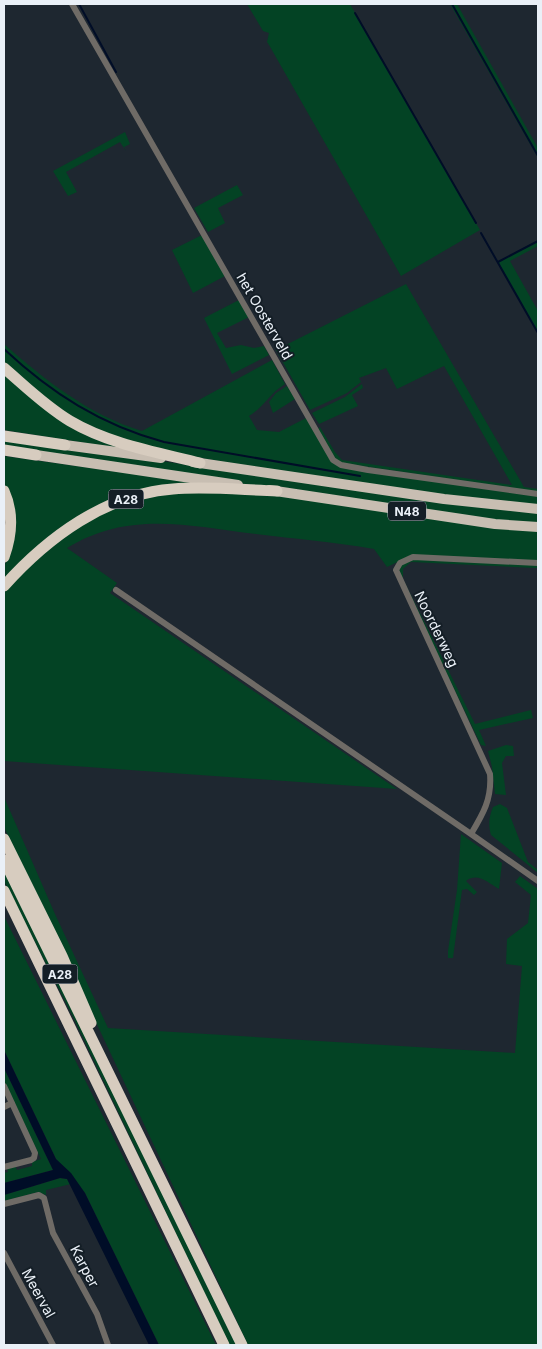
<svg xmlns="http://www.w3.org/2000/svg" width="542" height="1349" font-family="Inter,sans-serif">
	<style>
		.green { fill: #034324 }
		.water { fill: #000d27 }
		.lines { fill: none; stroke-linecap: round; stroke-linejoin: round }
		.stream { stroke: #000d27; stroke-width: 2 }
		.minor { stroke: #6f6b66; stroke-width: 6 }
		.trunk { stroke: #c8beb2; stroke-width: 10 }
		.motorway { stroke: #d7ccbf; stroke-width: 11 }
		.labels { text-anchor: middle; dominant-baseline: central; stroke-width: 4; stroke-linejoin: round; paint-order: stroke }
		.shield { fill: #141e26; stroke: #aab1b8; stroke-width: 1 }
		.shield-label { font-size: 12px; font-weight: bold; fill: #eaf0f7 }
		.street-label { font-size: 14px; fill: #eaf0f7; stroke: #141e26 }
	</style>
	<rect width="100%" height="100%" fill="#1e2730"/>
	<path class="green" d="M247,4h103l130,226 -79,46 -132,-231 -2,-3 2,-9 -6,-2z
		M450,4h7l81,144v10z
		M125,132l5,12 -6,3 2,4 -6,-9 -54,30 11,20 -9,4 -15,-25z
		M237,185l6,10 -25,13 7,15 -17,9 -14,-24z
		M202,235l23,41 -32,17 -21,-43z
		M538,240v6l-28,15 28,50v22l-40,-71z
		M406,284l118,203 14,2v3l-196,-29 -6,-3 -18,-31 2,-2 15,25 7,8 170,25 -68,-119 -47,23 -11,-21 -27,10 2,4 -14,11 -37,17 -34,-60z
		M239,300l10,17 -32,16 9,15 15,-3 13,3 10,-2 5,9 -37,19 -28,-56z
		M4,344c41,36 85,71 138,87l130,-71 13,24c-15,9 -21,23 -36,32l8,14 22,2 27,-14 30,46 202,31v12c-76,-7 -152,-21 -228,-32 -74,-12 -152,-19 -221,-48 -32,-14 -59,-42 -85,-63z
		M4,372l32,28 106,52 -138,-22z
		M362,384l1,4 -11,7 6,11 -39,18 -7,-11 33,-16z
		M287,386l8,13 -22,14 -4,-11 7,-9z
		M4,441l117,14 213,32 204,24v13l-40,-3 -494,-72z
		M4,456l181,25 28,3 -95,14 -114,81v-13l4,-8z
		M178,491l100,5 260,35v31l-130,-5 -21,10 -13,-18c-39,-7 -79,-10 -118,-15 -67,-8 -127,-24 -189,14l50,35 -7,10 287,196 -393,-28v-168c32,-38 77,-76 126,-90 15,-5 32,-8 48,-12z
		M410,559l128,6v3h-3l-124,-6 -8,7v10l72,145 56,-14 2,8 -54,12 7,16 -5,-1 -80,-167 -2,-7 3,-7z
		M506,745l7,1 1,10h-8l-4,7 4,32 -11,-1 -3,-27 -4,-16z
		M4,797l51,117 53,114 407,25 7,-87 -16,-2 1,-25 21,-16 3,-28 -16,-13 5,-6 18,13v456h-290l-244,-518z
		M500,804l7,4 21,54 10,8v3l-47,-38c-3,-11 -2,-18 2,-28z
		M461,834l41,29 -3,26c-11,-6 -21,-17 -33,-8l11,11 -3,3 -7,-6 -5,1 -9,68h-5v-7l9,-61z
		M4,870l235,475h-10l-156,-328 -69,-136z
		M4,916l212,429h-57l-74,-152 -29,-34 -52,-109z
		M4,1068l49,102 -49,13v-10l4,-1 -1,-4 8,-2 2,4 15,-4v-4l9,-3 -37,-78z
		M60,1178l7,1 4,5 -25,6v5l-8,-3 -34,9v-6z"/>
	<path class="water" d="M4,1050l52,109 15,14 14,20 74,152h-10l-82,-166 -7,-1 -56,17v-12l49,-13 -49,-102z"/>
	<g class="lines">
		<path class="stream" d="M79,4l37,68
			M452,4l86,152
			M355,13l121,210
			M481,233l57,100
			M498,262l40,-21
			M4,349c47,44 97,76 160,93l196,34"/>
		<path class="minor" d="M72,4l261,456 8,5 27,5 170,24
			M538,563l-125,-6 -13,6 -4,7 94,204c2,25 -7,40 -19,60l67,47
			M116,590l355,244
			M4,1086l31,67 -1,5 -3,2 -27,7
			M4,1107l8,-4
			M4,1204l35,-9 5,3 9,35 44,81 11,31
			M4,1253l49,92"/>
		<path class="trunk" d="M65,445l96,13
			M36,455l202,30
			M193,462l251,37 94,10
			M269,490l226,34 43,3"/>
		<path class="motorway" d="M4,368c21,18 41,38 66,53 39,23 86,31 130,42
			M4,436l61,9
			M4,450l32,5
			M4,491c10,22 8,44 0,66
			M4,586c44,-49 102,-92 169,-97 34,-3 69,1 104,2
			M4,839l58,117 29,67
			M4,860l238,485
			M4,891l220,454"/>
	</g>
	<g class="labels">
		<g class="shield">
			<rect x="108.5" y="489.5" width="35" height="19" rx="4"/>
			<rect x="388" y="501.5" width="38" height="19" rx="4"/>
			<rect x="42.5" y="964.5" width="35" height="19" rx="4"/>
		</g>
		<g class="shield-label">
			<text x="126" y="499">A28</text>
			<text x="407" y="511">N48</text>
			<text x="60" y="974">A28</text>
		</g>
		<g class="street-label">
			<text transform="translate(265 316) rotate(60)">het Oosterveld</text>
			<text transform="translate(437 629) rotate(64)">Noorderweg</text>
			<text transform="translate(85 1266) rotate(62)">Karper</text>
			<text transform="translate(39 1293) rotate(61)">Meerval</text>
		</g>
	</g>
	<rect width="542" height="1349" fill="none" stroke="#eaf0f7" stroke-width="10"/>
</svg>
